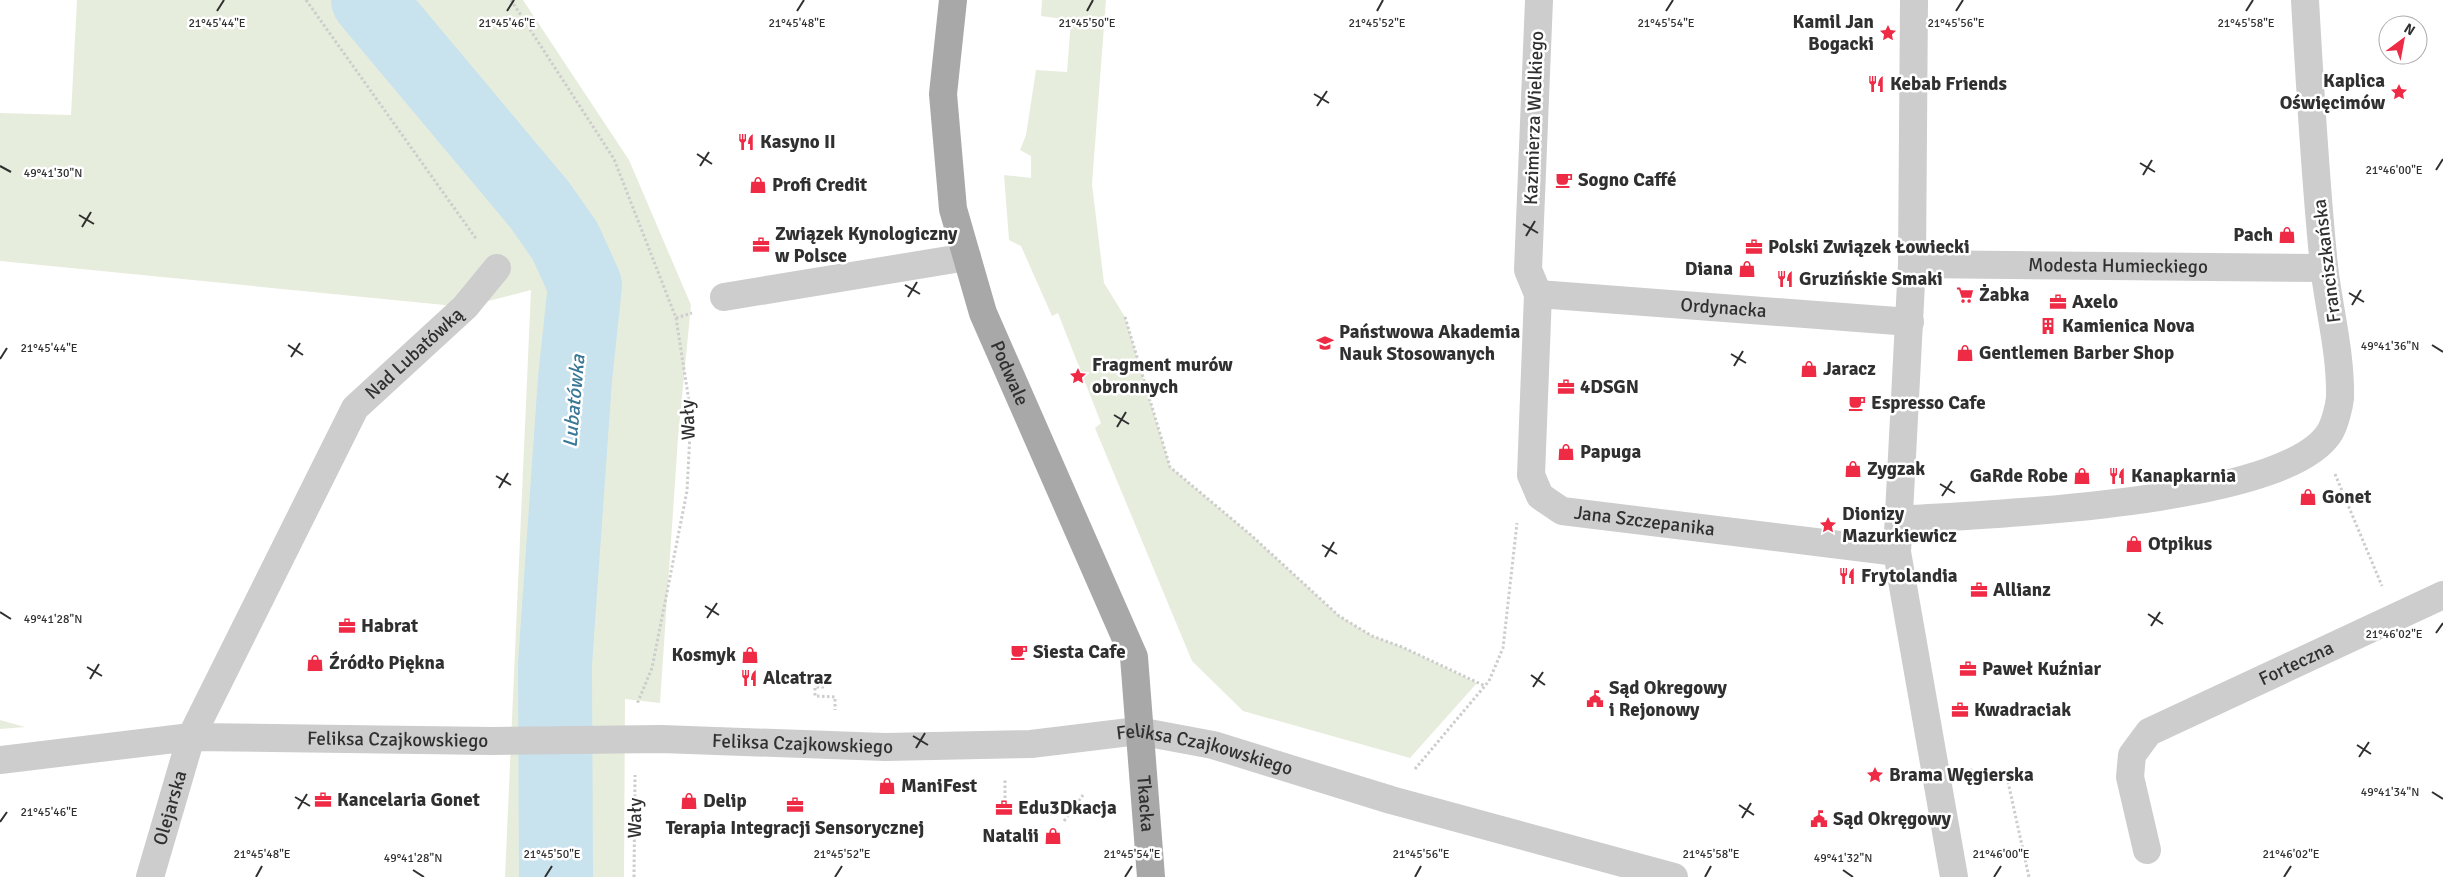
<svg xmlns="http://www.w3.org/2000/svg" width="2443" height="877" font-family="Signika,sans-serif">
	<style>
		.green { fill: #e7eddd }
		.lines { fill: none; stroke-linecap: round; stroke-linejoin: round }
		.river { stroke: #c8e2ee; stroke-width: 74 }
		.path { stroke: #cdcdcd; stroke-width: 3; stroke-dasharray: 2.5 2.5; stroke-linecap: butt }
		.minor { stroke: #cdcdcd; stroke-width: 28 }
		.major { stroke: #a8a8a8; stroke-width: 28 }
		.ticks { fill: none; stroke: #303030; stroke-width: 2 }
		.labels { text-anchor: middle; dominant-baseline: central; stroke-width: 5; stroke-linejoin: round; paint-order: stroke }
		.poi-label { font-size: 19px; font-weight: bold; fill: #303030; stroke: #fff; text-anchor: start }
		.street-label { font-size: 19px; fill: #303030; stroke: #fff }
		.water-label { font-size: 20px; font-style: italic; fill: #397896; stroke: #fff }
		.ticks-label { font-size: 12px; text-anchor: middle; fill: #303030; stroke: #fff; stroke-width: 5; stroke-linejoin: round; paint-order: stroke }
	</style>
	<rect width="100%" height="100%" fill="#fff"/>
	<path class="green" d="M77,0h446l106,160 62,145 -13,133 -18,265 -35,-4 -1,178h-119l26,-587 -66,17 -465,-46v-148l71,2z
		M1042,0h64l-14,184 12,99 21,34 45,150 82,69 87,80 33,20 30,11 75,36 -67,75 -167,-47 -51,-50 -97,-233 6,-5 -43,-110 -6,3 -31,-70 -12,-6 -5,-65 27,3v-22l-11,-6 6,-15 10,-65 31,2 4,-52 -30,-4z
		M0,720l25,7 -25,2z"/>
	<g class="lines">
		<path class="river" d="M368,0l171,204 26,37 20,44 -10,94 -20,285 1,213"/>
		<path class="path" d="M306,0l171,240
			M511,0l103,159 62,159 15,96 -4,77 -35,177 -15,36
			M1125,317l45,150 82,69 87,80 33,20 30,11 83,39
			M676,318l16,-5
			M2335,474l47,112
			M824,687h-9v9l20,1v13
			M1415,769l74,-88 14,-33 14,-125
			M1970,770l36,3 23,104
			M1005,803v-23
			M1064,821l19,-26
			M634,877l1,-102"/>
		<g class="minor">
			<path id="s1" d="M1539,0l-11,270 10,24 -7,181 9,21 22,15 335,41"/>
			<path d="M1914,0l-2,264 -15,288 57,325"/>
			<path id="s2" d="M1912,264l412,4"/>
			<path id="s3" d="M1538,294l372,28"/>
			<path d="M724,297l243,-40"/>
			<path d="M1899,520c84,-6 387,-15 431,-88 5,-9 9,-25 10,-34 1,-45 -11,-88 -16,-132 -9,-88 -14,-178 -19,-266"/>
			<path id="s4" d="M0,760l191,-23 301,4 169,-2 224,8 146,-3 107,-13 75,14 178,55 283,77"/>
			<path id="s5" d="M2147,850l-17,-73 2,-22 17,-23 294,-137"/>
			<path id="s6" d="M150,877l41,-140 164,-329 110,-101 32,-39"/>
		</g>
		<path class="major" id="s7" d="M953,0l-10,94 10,115 30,104 151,344 17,220"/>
	</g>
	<path class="ticks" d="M217,11l7,-11M507,11l7,-11M797,11l7,-11M1087,11l6,-11M1377,11l6,-11M1666,11l7,-11M1956,11l7,-11M2246,11l7,-11M1314,94l15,9M1317,106l10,-15M697,154l15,10M2140,163l15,9M0,166l11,6M700,166l9,-14M2436,170l7,-11M2143,175l9,-15M79,215l15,9M1523,224l15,9M82,227l9,-15M1526,236l9,-15M905,285l15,9M2349,293l15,9M908,297l9,-15M2352,305l9,-15M288,345l15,10M2432,345l11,7M1731,354l15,9M291,357l9,-14M0,359l7,-11M1734,366l9,-15M1114,415l15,9M1117,427l9,-15M496,476l15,9M1940,484l15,9M499,488l9,-15M1942,496l10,-15M1322,545l15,9M1325,557l9,-15M705,606l14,9M0,612l11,7M2148,614l15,10M707,618l10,-15M2151,626l9,-14M2436,633l7,-10M87,667l15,9M1531,675l14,10M90,679l9,-15M1533,687l10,-15M913,736l15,9M2357,745l14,9M916,748l9,-15M2359,757l10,-15M2432,792l11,7M295,797l15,9M1739,805l15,10M298,809l9,-15M1742,818l9,-15M0,822l7,-10M413,870l11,7M1843,870l10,7M256,877l6,-11M545,877l7,-11M835,877l7,-11M1125,877l7,-11M1415,877l6,-11M1705,877l6,-11M1994,877l7,-11M2284,877l7,-11"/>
	<defs>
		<g id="sight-bare" transform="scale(1.35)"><path d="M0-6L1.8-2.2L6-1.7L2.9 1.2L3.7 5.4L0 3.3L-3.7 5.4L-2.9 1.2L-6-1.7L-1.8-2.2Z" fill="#ee2a45" stroke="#fff" stroke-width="2.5" paint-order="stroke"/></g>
		<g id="restaurant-bare" transform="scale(1.35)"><path d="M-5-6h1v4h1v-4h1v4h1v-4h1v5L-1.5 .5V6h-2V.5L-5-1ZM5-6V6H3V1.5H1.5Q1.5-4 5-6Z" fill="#ee2a45" stroke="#fff" stroke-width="2.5" paint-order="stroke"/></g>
		<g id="cafe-bare" transform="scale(1.35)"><path d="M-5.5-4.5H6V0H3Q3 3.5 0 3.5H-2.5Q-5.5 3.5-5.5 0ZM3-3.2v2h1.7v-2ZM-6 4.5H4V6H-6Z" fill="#ee2a45" stroke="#fff" stroke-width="2.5" paint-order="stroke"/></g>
		<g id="shop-bare" transform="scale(1.35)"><path d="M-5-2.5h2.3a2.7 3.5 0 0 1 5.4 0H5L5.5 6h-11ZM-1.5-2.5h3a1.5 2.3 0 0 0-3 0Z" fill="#ee2a45" stroke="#fff" stroke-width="2.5" paint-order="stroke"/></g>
		<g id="office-bare" transform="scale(1.35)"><path d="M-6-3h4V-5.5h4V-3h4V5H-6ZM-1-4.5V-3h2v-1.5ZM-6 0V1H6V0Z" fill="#ee2a45" stroke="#fff" stroke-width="2.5" paint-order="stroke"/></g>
		<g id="supermarket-bare" transform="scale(1.35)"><path d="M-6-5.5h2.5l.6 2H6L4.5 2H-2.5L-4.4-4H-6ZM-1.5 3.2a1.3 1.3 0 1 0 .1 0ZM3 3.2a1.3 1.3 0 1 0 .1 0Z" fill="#ee2a45" stroke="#fff" stroke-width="2.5" paint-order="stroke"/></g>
		<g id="building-bare" transform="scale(1.35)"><path d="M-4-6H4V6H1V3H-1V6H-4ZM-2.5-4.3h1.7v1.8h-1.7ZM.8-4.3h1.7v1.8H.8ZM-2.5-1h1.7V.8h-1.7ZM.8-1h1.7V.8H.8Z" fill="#ee2a45" stroke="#fff" stroke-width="2.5" paint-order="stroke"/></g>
		<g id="university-bare" transform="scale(1.35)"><path d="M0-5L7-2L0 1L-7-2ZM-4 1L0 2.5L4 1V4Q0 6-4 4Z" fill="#ee2a45" stroke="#fff" stroke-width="2.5" paint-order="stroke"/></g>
		<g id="civic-bare" transform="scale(1.35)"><path d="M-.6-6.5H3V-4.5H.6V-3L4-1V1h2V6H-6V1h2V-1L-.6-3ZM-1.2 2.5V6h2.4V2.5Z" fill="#ee2a45" stroke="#fff" stroke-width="2.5" paint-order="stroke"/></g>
	</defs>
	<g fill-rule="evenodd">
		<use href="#sight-bare" x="1888" y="33"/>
		<use href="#restaurant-bare" x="1876" y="84"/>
		<use href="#sight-bare" x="2399" y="92"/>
		<use href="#restaurant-bare" x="746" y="142"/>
		<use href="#cafe-bare" x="1564" y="180"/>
		<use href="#shop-bare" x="758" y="185"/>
		<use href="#shop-bare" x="2287" y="235"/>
		<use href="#office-bare" x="761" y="245"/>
		<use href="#office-bare" x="1754" y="247"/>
		<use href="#shop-bare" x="1747" y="269"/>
		<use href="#restaurant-bare" x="1785" y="279"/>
		<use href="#supermarket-bare" x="1965" y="295"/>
		<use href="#office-bare" x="2058" y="302"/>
		<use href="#building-bare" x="2048" y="326"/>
		<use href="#university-bare" x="1325" y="343"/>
		<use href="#shop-bare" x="1965" y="353"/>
		<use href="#shop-bare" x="1809" y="369"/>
		<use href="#sight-bare" x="1078" y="376"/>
		<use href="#office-bare" x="1566" y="387"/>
		<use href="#cafe-bare" x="1857" y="403"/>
		<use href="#shop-bare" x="1566" y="452"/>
		<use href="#shop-bare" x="1853" y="469"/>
		<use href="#shop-bare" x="2082" y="476"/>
		<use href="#restaurant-bare" x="2117" y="476"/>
		<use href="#shop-bare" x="2308" y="497"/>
		<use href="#sight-bare" x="1828" y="525"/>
		<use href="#shop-bare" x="2134" y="544"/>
		<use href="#restaurant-bare" x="1847" y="576"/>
		<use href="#office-bare" x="1979" y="590"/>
		<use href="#office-bare" x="347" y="626"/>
		<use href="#cafe-bare" x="1019" y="652"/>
		<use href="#shop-bare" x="750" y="655"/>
		<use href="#shop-bare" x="315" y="663"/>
		<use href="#office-bare" x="1968" y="669"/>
		<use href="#restaurant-bare" x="749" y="678"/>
		<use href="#civic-bare" x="1595" y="699"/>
		<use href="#office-bare" x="1960" y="710"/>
		<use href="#sight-bare" x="1875" y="775"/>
		<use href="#shop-bare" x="887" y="786"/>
		<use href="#office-bare" x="323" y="800"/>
		<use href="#shop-bare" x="689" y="801"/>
		<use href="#office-bare" x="795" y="805"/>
		<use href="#office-bare" x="1004" y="808"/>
		<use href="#civic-bare" x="1819" y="819"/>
		<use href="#shop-bare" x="1053" y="836"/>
	</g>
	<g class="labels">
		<g class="poi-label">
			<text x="1874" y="22" text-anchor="end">Kamil Jan<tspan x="1874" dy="22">Bogacki</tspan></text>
			<text x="2385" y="81" text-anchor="end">Kaplica<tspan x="2385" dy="22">Oświęcimów</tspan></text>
			<text x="1890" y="84">Kebab Friends</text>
			<text x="760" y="142">Kasyno II</text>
			<text x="1578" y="180">Sogno Caffé</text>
			<text x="772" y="185">Profi Credit</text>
			<text x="775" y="234">Związek Kynologiczny<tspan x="775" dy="22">w Polsce</tspan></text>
			<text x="2273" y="235" text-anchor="end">Pach</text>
			<text x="1768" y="247">Polski Związek Łowiecki</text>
			<text x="1733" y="269" text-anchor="end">Diana</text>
			<text x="1799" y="279">Gruzińskie Smaki</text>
			<text x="1979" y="295">Żabka</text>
			<text x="2072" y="302">Axelo</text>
			<text x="2062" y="326">Kamienica Nova</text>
			<text x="1339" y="332">Państwowa Akademia<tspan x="1339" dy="22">Nauk Stosowanych</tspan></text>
			<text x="1979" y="353">Gentlemen Barber Shop</text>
			<text x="1092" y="365">Fragment murów<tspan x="1092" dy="22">obronnych</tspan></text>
			<text x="1823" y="369">Jaracz</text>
			<text x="1580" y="387">4DSGN</text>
			<text x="1871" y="403">Espresso Cafe</text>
			<text x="1580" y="452">Papuga</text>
			<text x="1867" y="469">Zygzak</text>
			<text x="2068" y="476" text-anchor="end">GaRde Robe</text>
			<text x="2131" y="476">Kanapkarnia</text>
			<text x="2322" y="497">Gonet</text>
			<text x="1842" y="514">Dionizy<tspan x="1842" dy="22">Mazurkiewicz</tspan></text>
			<text x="2148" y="544">Otpikus</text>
			<text x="1861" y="576">Frytolandia</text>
			<text x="1993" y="590">Allianz</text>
			<text x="361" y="626">Habrat</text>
			<text x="1033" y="652">Siesta Cafe</text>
			<text x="736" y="655" text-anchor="end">Kosmyk</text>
			<text x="329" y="663">Źródło Piękna</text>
			<text x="1982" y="669">Paweł Kuźniar</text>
			<text x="763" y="678">Alcatraz</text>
			<text x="1609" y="688">Sąd Okregowy<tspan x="1609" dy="22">i Rejonowy</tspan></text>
			<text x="1974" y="710">Kwadraciak</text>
			<text x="1889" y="775">Brama Węgierska</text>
			<text x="901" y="786">ManiFest</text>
			<text x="337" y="800">Kancelaria Gonet</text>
			<text x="703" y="801">Delip</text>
			<text x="1018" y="808">Edu3Dkacja</text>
			<text x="1833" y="819">Sąd Okręgowy</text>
			<text x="795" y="828" text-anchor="middle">Terapia Integracji Sensorycznej</text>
			<text x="1039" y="836" text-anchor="end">Natalii</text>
		</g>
		<g class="street-label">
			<text transform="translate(1534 118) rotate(-88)">Kazimierza Wielkiego</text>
			<text transform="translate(2327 261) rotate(-97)">Franciszkańska</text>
			<text stroke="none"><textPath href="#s2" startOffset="206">Modesta Humieckiego</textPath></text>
			<text stroke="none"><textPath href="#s3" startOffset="186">Ordynacka</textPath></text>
			<text stroke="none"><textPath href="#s6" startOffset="594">Nad Lubatówką</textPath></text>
			<text stroke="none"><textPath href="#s7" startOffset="384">Podwale</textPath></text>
			<text transform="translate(688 420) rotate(-92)">Wały</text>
			<text stroke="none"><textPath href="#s1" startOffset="610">Jana Szczepanika</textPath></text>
			<text stroke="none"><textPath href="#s5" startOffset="288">Forteczna</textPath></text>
			<text stroke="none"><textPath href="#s4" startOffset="399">Feliksa Czajkowskiego</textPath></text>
			<text stroke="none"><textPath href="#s4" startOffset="804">Feliksa Czajkowskiego</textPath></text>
			<text stroke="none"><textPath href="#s4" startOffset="1209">Feliksa Czajkowskiego</textPath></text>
			<text stroke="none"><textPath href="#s7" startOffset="841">Tkacka</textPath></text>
			<text stroke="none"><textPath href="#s6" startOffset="72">Olejarska</textPath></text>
			<text transform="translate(635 818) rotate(-89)">Wały</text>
		</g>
		<g class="water-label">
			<text transform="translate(574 401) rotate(-85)">Lubatówka</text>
		</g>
	</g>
	<g class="ticks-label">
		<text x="1666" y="27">21°45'54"E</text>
		<text x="217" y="27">21°45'44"E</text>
		<text x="507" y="27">21°45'46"E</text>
		<text x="797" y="27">21°45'48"E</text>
		<text x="1087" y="27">21°45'50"E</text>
		<text x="1377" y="27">21°45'52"E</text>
		<text x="1956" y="27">21°45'56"E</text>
		<text x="2246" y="27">21°45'58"E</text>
		<text x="2394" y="174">21°46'00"E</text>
		<text x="53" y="177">49°41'30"N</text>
		<text x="2390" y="350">49°41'36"N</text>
		<text x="49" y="352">21°45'44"E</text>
		<text x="53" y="623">49°41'28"N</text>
		<text x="2394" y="638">21°46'02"E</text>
		<text x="2390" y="796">49°41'34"N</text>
		<text x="49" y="816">21°45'46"E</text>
		<text x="262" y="858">21°45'48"E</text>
		<text x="552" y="858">21°45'50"E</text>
		<text x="842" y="858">21°45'52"E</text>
		<text x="1132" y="858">21°45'54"E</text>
		<text x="1421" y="858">21°45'56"E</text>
		<text x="1711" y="858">21°45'58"E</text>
		<text x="2001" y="858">21°46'00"E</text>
		<text x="2291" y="858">21°46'02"E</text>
		<text x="413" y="862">49°41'28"N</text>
		<text x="1843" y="862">49°41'32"N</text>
	</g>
	<g transform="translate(2403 40) rotate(32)"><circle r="24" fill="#ffffff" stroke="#acacac"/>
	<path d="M0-4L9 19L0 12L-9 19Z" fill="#ee2a45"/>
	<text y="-8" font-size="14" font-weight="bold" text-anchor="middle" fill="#303030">N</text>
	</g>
</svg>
